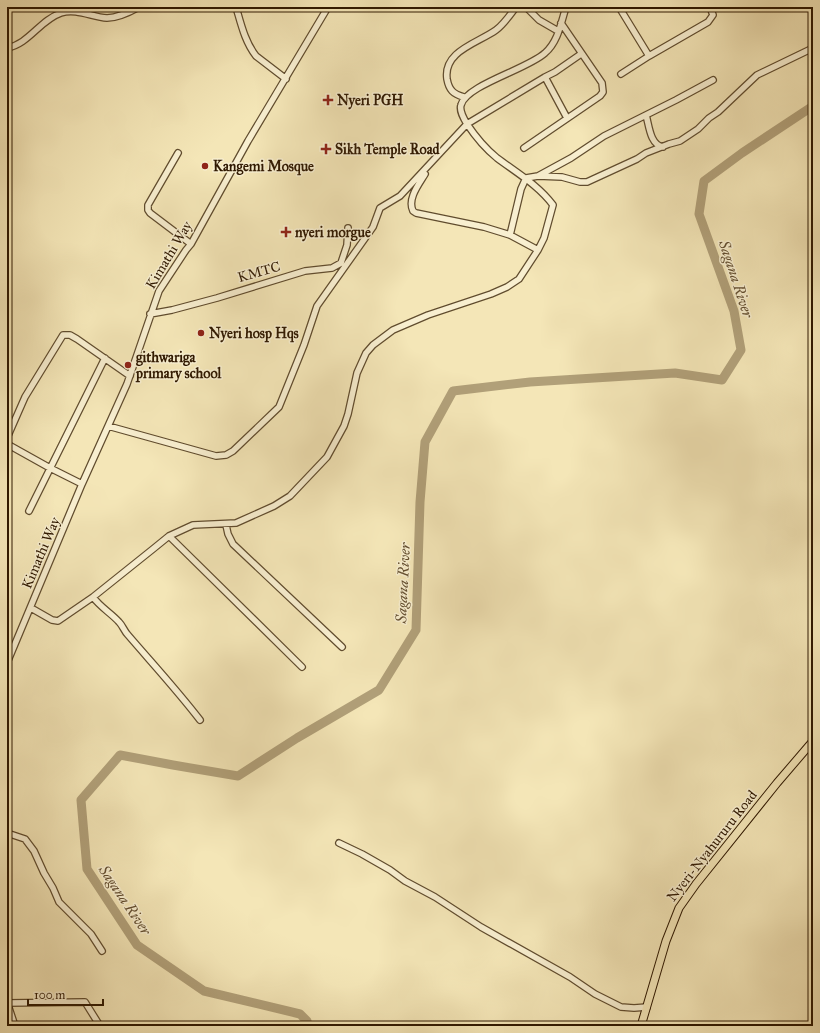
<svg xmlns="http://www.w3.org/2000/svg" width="820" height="1033" font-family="'IM FELL Great Primer',serif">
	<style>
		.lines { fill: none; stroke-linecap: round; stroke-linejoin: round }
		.river { stroke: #b1a079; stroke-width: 9 }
		.minor-casing { stroke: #604c2e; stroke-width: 8 }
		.major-casing { stroke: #2f1800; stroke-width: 9 }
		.minor { stroke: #f8efd0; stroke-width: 5.5 }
		.major { stroke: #f4e6b7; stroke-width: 7 }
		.poi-dot { fill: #8f2418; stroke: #f8efd0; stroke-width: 1.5 }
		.labels { text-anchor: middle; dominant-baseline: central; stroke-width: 3; stroke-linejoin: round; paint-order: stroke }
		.poi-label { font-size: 14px; font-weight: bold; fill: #2f1800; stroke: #f8efd0; text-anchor: start }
		.street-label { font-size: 14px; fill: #2f1800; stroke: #f8efd0 }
		.water-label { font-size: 15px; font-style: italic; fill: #634e30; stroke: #f8efd0 }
	</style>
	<rect width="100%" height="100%" fill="#f4e6b7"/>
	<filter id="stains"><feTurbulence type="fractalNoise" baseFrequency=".005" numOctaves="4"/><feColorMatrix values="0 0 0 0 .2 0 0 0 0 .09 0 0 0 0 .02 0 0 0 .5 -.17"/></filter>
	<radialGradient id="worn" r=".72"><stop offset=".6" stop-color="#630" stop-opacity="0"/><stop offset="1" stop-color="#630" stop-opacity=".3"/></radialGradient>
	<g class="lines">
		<path class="river" d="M308,1026l-1,-5 -7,-7 -96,-23 -67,-46 -50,-76 -6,-69 39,-45 53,10 65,11 59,-38 82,-48 37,-60 4,-128 5,-60 28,-51 77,-9 145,-9 47,7 19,-30 -7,-39 -35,-97 5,-33 38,-28 71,-47"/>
		<g class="minor-casing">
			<path id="minor" d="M236,7c5,17 9,35 20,49l30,23
				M526,7l13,13 19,11
				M619,7l30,49
				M7,48c22,-4 33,-28 54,-35 15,-5 31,4 46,5 11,0 23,-6 32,-11
				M621,74l28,-18 59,-34 5,-7 -3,-8
				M545,77l22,41
				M464,97c-11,-3 -15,-7 -17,-18 -4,-28 31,-36 49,-49 8,-6 14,-15 20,-23
				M646,115c3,10 4,30 17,32
				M524,148l76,-52 3,-4 -1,-9 -41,-60
				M178,153l-30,52v5l2,3 41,31
				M425,174c-6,10 -18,25 -12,37l3,2 68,14 26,8 28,15
				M538,176l24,1 18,5h7l50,-23 9,-6 23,-9 11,-3 18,-12 11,-11 9,-6 39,-37 56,-27
				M510,235l11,-46 5,-11 12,-2 33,-18 33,-22 72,-36 37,-20
				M150,314l22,-4 45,-12 88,-27 27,-3 9,-5 6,-18 1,-17
				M108,426l108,30 10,-1 7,-4 46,-44 25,-62 13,-39 56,-79 7,-19 20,-12 67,-72 78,-47 10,-5 26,-18
				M7,438l18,-41 38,-62h7l7,4 53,37
				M7,444l43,24 32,16
				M29,511l76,-153
				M226,525l2,9 5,10 109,103
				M169,536l133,131
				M93,597c7,10 18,16 26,25 4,4 5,9 9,13 24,28 49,55 72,85
				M31,608l21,12 6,1 35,-24 60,-48 16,-13 24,-11 43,-2 38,-17 16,-10 37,-39 17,-31 4,-12 9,-41 9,-20 7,-8 20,-15 35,-15 63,-21 16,-7 12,-8 19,-29 6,-12 9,-33c-15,-20 -36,-32 -56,-47 -11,-9 -22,-22 -30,-34 -3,-5 -8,-13 -6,-19 5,-20 67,-36 84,-52 13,-11 16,-30 21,-46
				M7,663l75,-179 45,-100 32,-93 27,-41 5,-6 57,-103 80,-134
				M7,833l18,6 9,12 10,22 9,15 6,14 32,32 11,17
				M339,843l23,11 28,16 15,11 30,16 46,30 89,50 25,17 26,13 13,1 13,-1
				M7,1002l8,24
				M7,1003l78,-1 15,24"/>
		</g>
		<g class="major-casing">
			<path id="major" d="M641,1026l25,-85 13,-33 17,-24 81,-101 36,-42"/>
		</g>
		<use href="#minor" class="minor"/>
		<use href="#major" class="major"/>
	</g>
	<g class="poi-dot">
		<path d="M326 94h4v4h4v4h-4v4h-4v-4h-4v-4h4z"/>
		<path d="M324 143h4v4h4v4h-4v4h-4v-4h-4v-4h4z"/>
		<circle cx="205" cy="166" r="4"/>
		<path d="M284 226h4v4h4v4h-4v4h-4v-4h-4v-4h4z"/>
		<circle cx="201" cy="333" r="4"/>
		<circle cx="128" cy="365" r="4"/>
	</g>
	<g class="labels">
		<g class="poi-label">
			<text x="337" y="100">Nyeri PGH</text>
			<text x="335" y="149">Sikh Temple Road</text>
			<text x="213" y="166">Kangemi Mosque</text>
			<text x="295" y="232">nyeri morgue</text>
			<text x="209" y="333">Nyeri hosp Hqs</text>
			<text x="136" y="357">githwariga<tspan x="136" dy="16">primary school</tspan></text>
		</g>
		<g class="street-label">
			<text transform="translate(169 255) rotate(-59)">Kimathi Way</text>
			<text transform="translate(259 272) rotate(-16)">KMTC</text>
			<text transform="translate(41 553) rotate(-67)">Kimathi Way</text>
			<text transform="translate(712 846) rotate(-52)">Nyeri-Nyahururu Road</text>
		</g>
		<g class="water-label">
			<text transform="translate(736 279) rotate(72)">Sagana River</text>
			<text transform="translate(403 583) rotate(-87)">Sagana River</text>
			<text transform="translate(125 900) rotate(56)">Sagana River</text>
		</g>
	</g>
	<rect width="820" height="1033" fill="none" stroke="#f4e6b7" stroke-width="24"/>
	<rect x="8" y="8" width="804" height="1017" fill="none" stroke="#2f1800" stroke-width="2"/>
	<rect x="12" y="12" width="796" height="1009" fill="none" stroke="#2f1800"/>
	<path d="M28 999v6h75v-6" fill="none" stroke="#2f1800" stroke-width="2"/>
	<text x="34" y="999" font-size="12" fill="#2f1800" stroke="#f8efd0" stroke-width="3" paint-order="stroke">100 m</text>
	<rect width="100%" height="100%" filter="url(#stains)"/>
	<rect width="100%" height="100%" fill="url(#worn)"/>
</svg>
